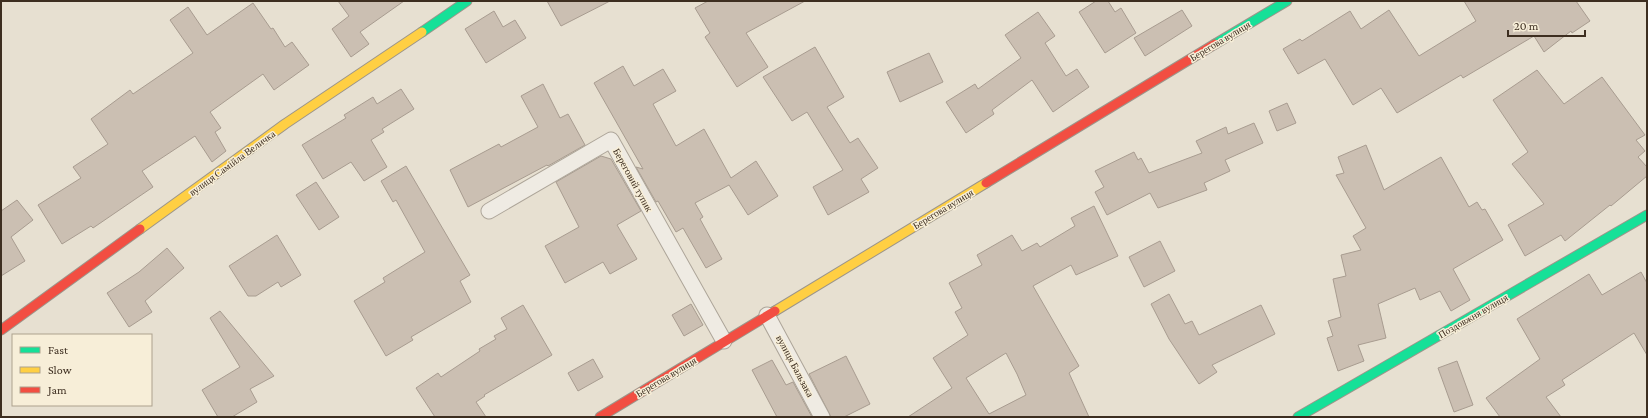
<svg xmlns="http://www.w3.org/2000/svg" width="1648" height="418" font-family="'Crimson Pro',serif">
	<style>
		.building { fill: #cbbfb2; stroke: #a89c90; fill-rule: evenodd }
		.lines { fill: none; stroke-linecap: round; stroke-linejoin: round }
		.lane-casing { stroke: #ada599; stroke-width: 17 }
		.fast-casing { stroke: #9c958a; stroke-width: 11 }
		.slow-casing { stroke: #9c958a; stroke-width: 11 }
		.jam-casing { stroke: #9c958a; stroke-width: 11 }
		.lane { stroke: #efebe3; stroke-width: 15 }
		.fast { stroke: #16e098; stroke-width: 9 }
		.slow { stroke: #ffcf43; stroke-width: 9 }
		.jam { stroke: #f24e42; stroke-width: 9 }
		.labels { text-anchor: middle; dominant-baseline: central; stroke-width: 3; stroke-linejoin: round; paint-order: stroke }
		.street-label { font-size: 10px; fill: #3d2e20; stroke: #f7eed8 }
	</style>
	<rect width="100%" height="100%" fill="#e7e0d1"/>
	<path class="building" d="M338,1h66l-44,31 9,12 -18,13 -19,-28 17,-13z
		M547,1h63l-49,25z
		M708,1h97l-59,32 22,34 -31,20 -32,-50 5,-4 -15,-25z
		M1096,1h12l7,11 6,-4 15,25 -31,20 -26,-41z
		M1464,1h112l14,20 -18,12 -1,-2 -27,21 -10,-16 -71,42 -2,-3 -64,38 -16,-25 -28,17 -28,-46 -27,15 -15,-25 17,-10 2,2 48,-30 11,18 28,-19 30,46 57,-35z
		M253,3l18,26 2,-1 12,19 7,-5 17,23 -35,25 -11,-16 -53,38 11,16 -6,4 11,19 -14,11 -17,-26 -53,35 11,16 -60,41 -2,-2 -29,18 -24,-39 43,-27 -8,-11 35,-23 -17,-25 39,-29 3,4 60,-41 -23,-33 18,-13 19,28z
		M1182,10l10,16 -47,30 -11,-18z
		M494,11l9,16 12,-7 11,18 -40,25 -21,-34z
		M1038,12l17,24 -10,7 21,33 11,-7 12,18 -36,25 -21,-32 -40,30 2,4 -28,19 -20,-31 29,-18 3,5 43,-31 -16,-23z
		M815,47l29,50 -17,10 23,36 8,-5 20,30 -17,11 8,13 -41,23 -15,-28 30,-17 -36,-58 -15,9 -29,-44z
		M929,53l14,29 -43,20 -13,-30z
		M623,66l11,20 29,-17 13,22 -23,13 23,42 28,-17 27,49 25,-17 22,35 -30,19 -19,-30 -34,18 8,14 -3,2 22,40 -16,9 -23,-40 -7,4 -18,-31 -2,1 -20,-35 7,2 -49,-86z
		M1537,70l27,34 38,-27 43,58 -9,5 9,11 -7,6 9,10v9l-36,30 -1,-1 -45,36 -4,-6 -36,21 -17,-31 36,-21 -32,-40 16,-12 -35,-52z
		M543,84l17,34 8,-4 17,31 -37,21 -1,-1 -79,42 -18,-37 49,-26 2,3 37,-20 -17,-31z
		M401,89l13,20 -32,20 2,3 -13,8 16,27 -23,14 -13,-19 -28,17 -21,-34 44,-27 -2,-3 29,-18 4,7z
		M1287,103l9,20 -19,8 -8,-20z
		M1254,123l9,20 -38,17 5,11 -26,12 3,7 -49,18 -8,-15 -43,22 -12,-23 9,-5 -9,-16 39,-19 4,8 3,-2 8,15 53,-20 -6,-12 30,-14 2,7z
		M1366,145l18,45 57,-33 28,50 8,-5 5,8 3,-1 18,31 -50,29 17,31 -19,11 -11,-20 -20,9 -5,-12 -37,16 8,34 -28,7 6,16 -26,10 -11,-33 6,-2 -5,-15 13,-4 -8,-38 13,-3 -5,-21 20,-5 -8,-14 13,-8 -30,-53 8,-2 -6,-16z
		M601,156l10,3 30,52 -24,14 20,34 -27,15 -7,-12 -38,21 -20,-37 34,-19 -23,-45z
		M406,166l64,109 -10,6 11,21 -60,35 2,3 -27,16 -32,-55 31,-19 -2,-4 42,-26 -29,-52 -3,2 -12,-21z
		M316,182l23,35 -20,13 -23,-35z
		M17,200l16,20 -22,17 14,24 -24,15v-65z
		M1094,206l24,50 -42,19 -5,-10 -38,21 46,80 -10,7 20,44h-181l44,-29 -19,-30 35,-23 -13,-23 7,-4 -13,-25 33,-18 -5,-10 35,-20 10,16 15,-8 3,4 35,-21 -4,-8zM1006,353l11,21 9,21 -37,19 -23,-36z
		M277,235l24,40 -20,12 -3,-5 -22,14h-8l-19,-30z
		M1160,241l15,30 -31,16 -15,-30z
		M167,248l17,20 -39,33 7,11 -23,15 -22,-34 32,-21z
		M1641,272l6,11v72l-13,-22 -72,47 3,5 -19,12 15,20h-61l-14,-19 54,-39 -23,-40 72,-45 13,21z
		M1169,294l16,30 7,-3 7,14 62,-30 14,29 -63,31 5,7 -18,12 -30,-45 -18,-35z
		M691,304l12,21 -19,11 -12,-21z
		M523,305l29,50 -68,40 1,1 -9,6 10,15h-51l-19,-29 22,-15 3,4 39,-26 -1,-2 17,-10 -2,-3 13,-7 -6,-11z
		M220,311l54,65 -24,13 7,13 -25,15h-14l-16,-27 38,-23 -30,-49z
		M846,356l24,48 -26,13h-13l-22,-43z
		M593,359l10,18 -25,14 -10,-18z
		M772,360l14,25 7,-3 19,35h-35l-25,-47z
		M1457,361l16,44 -19,7 -16,-44z"/>
	<g class="lines">
		<g class="lane-casing">
			<path id="lane" d="M489,211l122,-71 113,201
				M767,315l55,102"/>
		</g>
		<g class="fast-casing">
			<path id="fast" d="M422,32l45,-31
				M1215,44l72,-43
				M1298,417l349,-202"/>
		</g>
		<g class="slow-casing">
			<path id="slow" d="M140,229l145,-105 137,-92
				M775,311l211,-128"/>
		</g>
		<g class="jam-casing">
			<path id="jam" d="M986,183l229,-139
				M1,330l139,-101
				M600,417l175,-106"/>
		</g>
		<use href="#lane" class="lane"/>
		<use href="#fast" class="fast"/>
		<use href="#slow" class="slow"/>
		<use href="#jam" class="jam"/>
	</g>
	<g class="labels">
		<g class="street-label">
			<text transform="translate(1220 41) rotate(-31)">Берегова вулиця</text>
			<text transform="translate(232 163) rotate(-36)">вулиця Самійла Величка</text>
			<text transform="translate(633 180) rotate(61)">Береговий тупик</text>
			<text transform="translate(943 209) rotate(-31)">Берегова вулиця</text>
			<text transform="translate(1473 316) rotate(-30)">Поздовжня вулиця</text>
			<text transform="translate(795 366) rotate(62)">вулиця Бальзака</text>
			<text transform="translate(666 377) rotate(-31)">Берегова вулиця</text>
		</g>
	</g>
	<rect width="1648" height="418" fill="none" stroke="#3d2e20" stroke-width="4"/>
	<rect x="12" y="334" width="140" height="72" fill="#f7eed8" stroke="#ada18e"/>
	<rect x="20" y="347" width="20" height="6" fill="#16e098" stroke="#ada18e"/>
	<text x="48" y="354" font-size="12" fill="#3d2e20">Fast</text>
	<rect x="20" y="367" width="20" height="6" fill="#ffcf43" stroke="#ada18e"/>
	<text x="48" y="374" font-size="12" fill="#3d2e20">Slow</text>
	<rect x="20" y="387" width="20" height="6" fill="#f24e42" stroke="#ada18e"/>
	<text x="48" y="394" font-size="12" fill="#3d2e20">Jam</text>
	<path d="M1508 30v6h77v-6" fill="none" stroke="#3d2e20" stroke-width="2"/>
	<text x="1514" y="30" font-size="12" fill="#3d2e20" stroke="#f7eed8" stroke-width="3" paint-order="stroke">20 m</text>
</svg>
